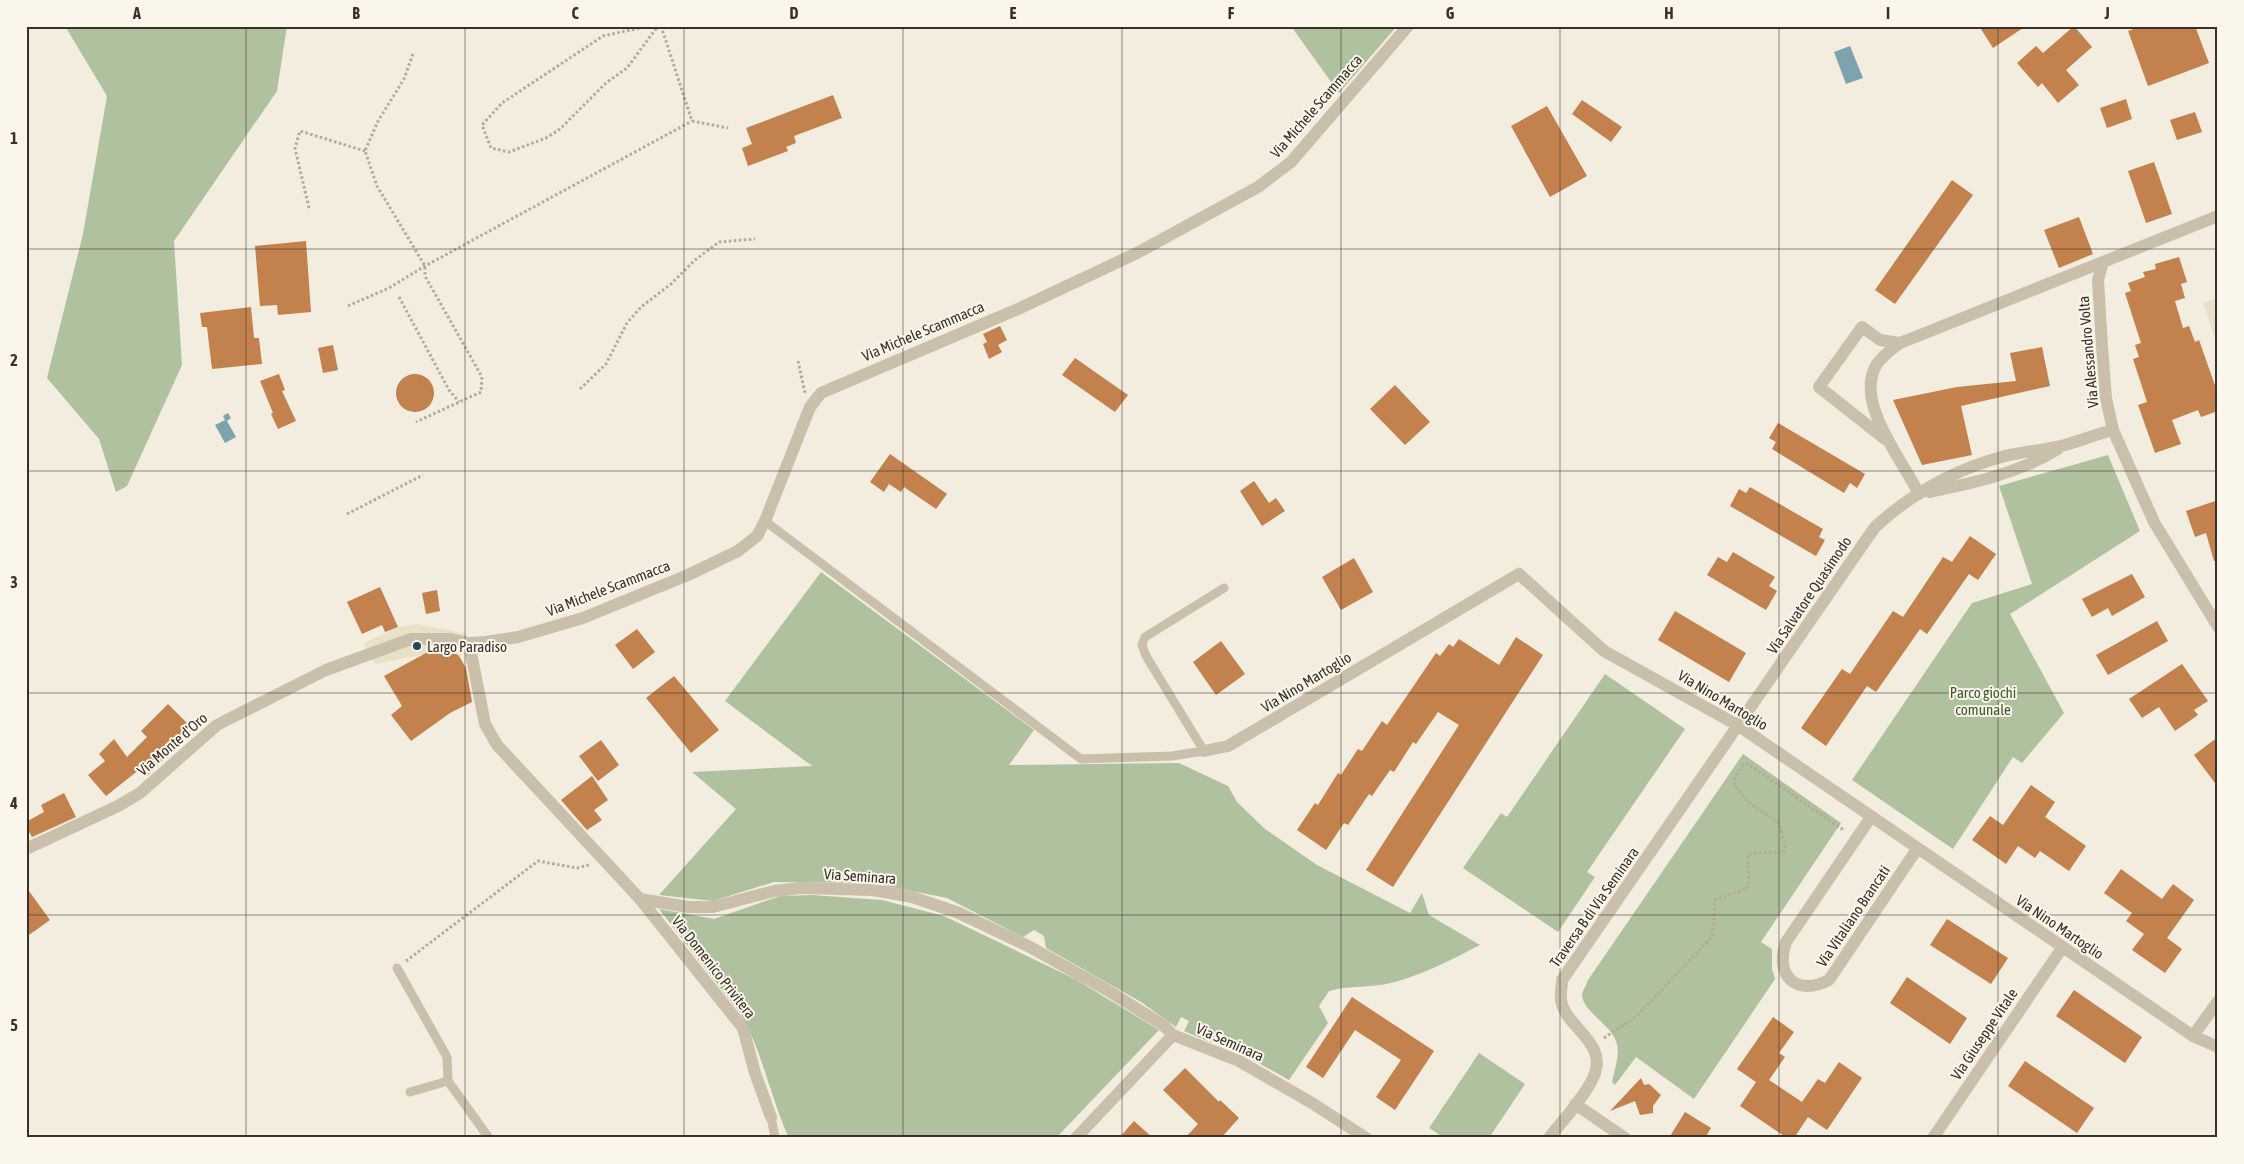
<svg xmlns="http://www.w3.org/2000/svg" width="2244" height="1164" font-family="'Asap Condensed',sans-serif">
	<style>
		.green { fill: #afc19f }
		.plaza { fill: #e9e1c7 }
		.water { fill: #7fa3ae }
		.building { fill: #c2814d }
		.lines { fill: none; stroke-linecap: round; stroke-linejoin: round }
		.path { stroke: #b6aa95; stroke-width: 3; stroke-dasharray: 2.5 2.5; stroke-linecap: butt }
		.lane { stroke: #cabfab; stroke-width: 9 }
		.street { stroke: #cabfab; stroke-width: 12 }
		.grid { fill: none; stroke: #38312a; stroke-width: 1; stroke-opacity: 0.55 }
		.poi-dot { fill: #214a58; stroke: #faf6eb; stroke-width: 2 }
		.labels { text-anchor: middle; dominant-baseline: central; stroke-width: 4; stroke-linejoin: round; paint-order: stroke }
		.street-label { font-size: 15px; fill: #38312a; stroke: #faf6eb }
		.poi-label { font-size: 15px; fill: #38312a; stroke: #faf6eb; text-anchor: start }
		.park-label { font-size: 15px; fill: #3f552e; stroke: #faf6eb }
		.neatline { fill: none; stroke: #38312a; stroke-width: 2 }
		.grid-label { font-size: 16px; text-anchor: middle; font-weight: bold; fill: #38312a }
	</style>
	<rect width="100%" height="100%" fill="#f2eddf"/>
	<path class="green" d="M65,26h222l-10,65 -103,150 8,124 -55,121 -11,6 -17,-53 -52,-61 36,-144 24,-138z
		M1291,26h106l-58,67z
		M2108,455l32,76 -130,83 54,99 -42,50 -9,-6 -60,92 -101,-69 120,-177 60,-19 -33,-98z
		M821,572l213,158 -25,35 170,-2 49,23 9,16 28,27 52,36 93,48 12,-20 7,22 51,30c-29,15 -58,30 -89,38 -21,5 -42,2 -62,8l-10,15 9,17 -39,57 -59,-33 -25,-7 -21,-9 5,-10 -8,-4 -5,10 -35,-25 -95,-54 -2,-12 -10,-6 -11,7 -76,-39 -75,-15 -98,-1 -61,19 -54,-6 77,-86 -44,-37 120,-6 -87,-65z
		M1605,674l80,55 -98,143 8,5 -37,55 -95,-64 38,-55 6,4z
		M1743,754l98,69 -80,119 11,7v20l3,10 -81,120 -58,-42 -21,28 -3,-3c2,-11 8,-27 5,-38 -5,-20 -35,-32 -35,-50 1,-4 5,-10 6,-14z
		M812,895l70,5 62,16 131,63 84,51 -103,108h-267c-19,-41 -26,-86 -49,-125l-81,-104 55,10 66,-23z
		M1479,1053l46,31 -36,54h-44l-16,-10z"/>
	<path class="plaza" d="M2218,298v49l-15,-44z
		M417,624l49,10 4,16 -11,6 -10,-7 -73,15 -8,-10 -4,-11 34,-16z"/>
	<path class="water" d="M1850,46l13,32 -17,6 -12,-32z
		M228,413l3,5 -4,3 9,16 -11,6 -10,-18 10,-5 -2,-4z"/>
	<path class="building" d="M1979,26h47l-33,22z
		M2074,26l18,21 -26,23 13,15 -21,18 -16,-20 -4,4 -21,-24 19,-17 7,7z
		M2142,26h53l14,37 -61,23 -20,-55z
		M833,95l9,23 -48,18 2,7 -10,4 2,4 -40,15 -6,-18 10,-4 -6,-16z
		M2126,99l6,20 -25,9 -7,-20z
		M1582,100l40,27 -11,15 -39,-28z
		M1547,106l40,70 -37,21 -39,-71z
		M2195,112l7,20 -25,8 -7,-20z
		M2154,162l18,52 -26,9 -18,-52z
		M1952,180l21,15 -78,109 -20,-14z
		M2079,217l14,37 -34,14 -15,-38z
		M306,241l5,71 -33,3 -1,-10 -17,1 -5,-60z
		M2179,257l8,25 -6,2 4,14 -10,3 8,27 6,-2 6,16 4,-2 19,54v17l-17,6 -3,-7 -26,10 9,24 -26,9 -17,-48 9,-3 -14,-43 6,-2 -4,-12 6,-2 -16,-50 6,-2 -3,-8 17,-6 -2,-5 13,-3 -1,-5z
		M251,307l3,31h5l3,26 -50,5 -5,-42h-5l-2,-14z
		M1000,326l7,14 -9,5 4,7 -13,7 -6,-15 4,-2 -4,-8z
		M333,345l5,25 -15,3 -5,-25z
		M2042,347l8,39 -89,20 11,49 -50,10 -29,-65 64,-13 59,-6 -6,-28z
		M1075,358l53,37 -13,17 -53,-37z
		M396 393a19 19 0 1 1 38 0a19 19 0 1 1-38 0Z
		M279,374l6,16 -3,1 14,30 -18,8 -7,-15 2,-1 -13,-32z
		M1395,385l35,37 -25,23 -35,-36z
		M1778,423l87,51 -8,14 -7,-5 -6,10 -72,-44 4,-7 -7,-4z
		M890,454l57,40 -11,15 -32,-22 -3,5 -12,-8 -5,8 -14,-10z
		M1254,481l15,22 7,-5 9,13 -23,15 -22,-35z
		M1750,487l73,42 -4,8 6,3 -9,16 -86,-50 9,-17 7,4z
		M2218,500v61h-4l-8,-28 -11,4 -9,-26z
		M1970,536l26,18 -18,26 -9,-6 -42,60 -7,-5 -44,63 -9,-6 -41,60 -25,-18 41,-59 8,5 43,-63 10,6 40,-60 9,5z
		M1733,552l42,25 -6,9 8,5 -11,19 -59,-35 11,-18 9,5z
		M1354,558l19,34 -32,18 -19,-33z
		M2132,574l13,23 -33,19 -4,-8 -16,9 -10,-18z
		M380,587l18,40 -13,5 -3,-7 -20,9 -15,-32z
		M437,590l3,21 -14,3 -4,-21z
		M1675,611l71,42 -17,29 -71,-42z
		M2157,621l11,20 -60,34 -12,-20z
		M637,629l18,23 -22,17 -18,-24z
		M1516,637l27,18 -150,232 -27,-17 93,-145 -21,-13 -22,32 -3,-2 -19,30 -4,-2 -18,26 -3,-2 -21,31 -4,-2 -18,27 -29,-20 18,-27 3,2 20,-32 3,2 17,-26 4,2 20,-30 5,4 49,-72 4,3 9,-12 4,3 6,-8 40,26z
		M1221,641l24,33 -29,21 -23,-33z
		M449,649l10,7 7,12 6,34 -22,11 -39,28 -20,-26 11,-9 -18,-30 42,-23z
		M2182,664l26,37 -14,9 4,5 -23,16 -16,-24 -17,11 -13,-19z
		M674,676l45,54 -28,23 -45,-55z
		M168,704l25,25 -46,47 -7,-7 -34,27 -18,-21 17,-14 -6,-7 15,-15 13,18 20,-20 -6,-6z
		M2218,737v50l-24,-32z
		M601,740l18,25 -21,16 -19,-25z
		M592,776l16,24 -14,10 8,10 -15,10 -26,-30z
		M2031,785l24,17 -10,15 41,29 -17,25 -29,-20 -5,7 -17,-12 -12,18 -34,-24 18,-24 13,9z
		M64,793l12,24 -44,20 -6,-10v-5l18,-10 -3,-7z
		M2121,869l41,30 11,-15 21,16 -27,38 15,11 -17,24 -33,-23 12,-16 -18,-13 6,-8 -28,-20z
		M26,887l24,33 -24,17z
		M1947,919l61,39 -17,26 -61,-39z
		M1907,977l60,41 -17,26 -60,-41z
		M2074,990l68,47 -17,26 -69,-47z
		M1352,997l82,54 -39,59 -19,-13 25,-37 -46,-30 -32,48 -17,-11z
		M1773,1017l21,15 -15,21 6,4 -16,23 33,22 16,-23 7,4 14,-21 23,16 -35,52 -19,-13 -14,21h-7l-47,-32 16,-24 -19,-13z
		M2025,1061l69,47 -17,25 -69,-47z
		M1185,1068l34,34 1,-2 19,18 -18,20h-36l13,-14 -35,-34z
		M1641,1078l3,7 5,-1 12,11 -8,11v7l-13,2 -5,-14 -25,10z
		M1685,1112l26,16 -6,10h-36z
		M1134,1121l19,17h-34z"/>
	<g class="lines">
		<path class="path" d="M649,26l-46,10 -101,67 -20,22 9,23 18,4 37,-14 14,-9 46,-46 21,-15 31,-42
			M661,26l31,95 36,7
			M413,54l-9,25 -26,42 -13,30 12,35 48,80v10l57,101 -1,15 -65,30
			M309,208l-14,-60 5,-17 65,20
			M399,297l50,93 10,12
			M348,306l41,-18 36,-22 267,-145
			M798,361l7,32
			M580,389l26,-25 21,-41 14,-16 30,-23 24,-24 24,-18 36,-3
			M347,514l76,-39
			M406,961l132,-100 39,7 12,-3
			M1604,1038l33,-22 74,-78 2,-4 2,-34 31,-11 3,-4 -1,-30 4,-2 32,-1 2,-3 -7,-26 -31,-21 -13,-16v-9l8,-12 5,-1 97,67"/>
		<path class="lane" d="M765,521l316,238 91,-3 32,-5 -58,-95 -4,-11 3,-8 79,-49
			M397,968l50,89 1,24
			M410,1092l38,-11 41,57
			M771,1117l4,20 -2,1"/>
		<path class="street" d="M2103,262l-5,18 4,66 4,52 7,32 41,92 64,105
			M1885,439l-66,-52 43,-60 18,13 20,3
			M1929,492c45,-9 90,-19 129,-43
			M1919,494c-16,-33 -66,-93 -42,-130 6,-9 15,-15 23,-21l318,-127
			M469,643l16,81 12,21 143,154 48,8h25l61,-16 26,-3 73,2 39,7 47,16 71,34 77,43 56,35 10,10 66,26 73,42 54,35
			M1204,751l24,-5 291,-172 85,77 135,75 454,310 25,11
			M1871,817l-85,125c-12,34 11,55 43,38l88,-131
			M26,849l92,-43 22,-13 77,-68 109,-55 85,-31h39l19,4 17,-1 32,-5 65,-19 105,-43 50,-24 19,-15 8,-15 45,-114 11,-14 197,-84 119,-56 121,-66 33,-25 117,-136
			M640,899l103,129 12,45 16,44
			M2193,1036l25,-35
			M1575,1104l50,34
			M1076,1138l97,-103
			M1549,1138c15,-19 34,-39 44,-60 17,-36 -28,-50 -32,-78 -1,-6 1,-13 1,-20l313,-453c37,-34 81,-58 130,-71 20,-5 41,-6 60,-11 17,-5 32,-11 48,-15
			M1933,1138l129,-190"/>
	</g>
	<path class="grid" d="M246,26v1112M465,26v1112M684,26v1112M903,26v1112M1122,26v1112M1341,26v1112M1560,26v1112M1779,26v1112M1998,26v1112M26,249h2192M26,471h2192M26,693h2192M26,915h2192"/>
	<circle class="poi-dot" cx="417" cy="646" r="5"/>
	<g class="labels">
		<g class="street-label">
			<text transform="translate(1316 106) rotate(-49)">Via Michele Scammacca</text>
			<text transform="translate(923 331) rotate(-23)">Via Michele Scammacca</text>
			<text transform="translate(2088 352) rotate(-95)">Via Alessandro Volta</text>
			<text transform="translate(608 588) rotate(-21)">Via Michele Scammacca</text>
			<text transform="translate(1809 595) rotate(-56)">Via Salvatore Quasimodo</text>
			<text transform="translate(1306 682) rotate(-31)">Via Nino Martoglio</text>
			<text transform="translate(1723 700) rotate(31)">Via Nino Martoglio</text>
			<text transform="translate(172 744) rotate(-41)">Via Monte d'Oro</text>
			<text transform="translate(860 876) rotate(4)">Via Seminara</text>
			<text transform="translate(1594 907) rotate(-55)">Traversa B di Via Seminara</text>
			<text transform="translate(1853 916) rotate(-56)">Via Vitaliano Brancati</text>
			<text transform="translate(2060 927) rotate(34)">Via Nino Martoglio</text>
			<text transform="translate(714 967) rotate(52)">Via Domenico Privitera</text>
			<text transform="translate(1984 1034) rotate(-56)">Via Giuseppe Vitale</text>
			<text transform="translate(1230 1042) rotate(24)">Via Seminara</text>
		</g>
		<g class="poi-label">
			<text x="427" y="646">Largo Paradiso</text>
		</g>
		<g class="park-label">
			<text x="1983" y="692">Parco giochi<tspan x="1983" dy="17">comunale</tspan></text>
		</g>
	</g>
	<rect width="2244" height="1164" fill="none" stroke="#faf6eb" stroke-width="55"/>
	<rect x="28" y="28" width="2188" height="1108" class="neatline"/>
	<g class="grid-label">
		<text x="137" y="19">A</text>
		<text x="356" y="19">B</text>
		<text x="575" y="19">C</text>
		<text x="794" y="19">D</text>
		<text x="1013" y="19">E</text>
		<text x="1231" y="19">F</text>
		<text x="1450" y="19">G</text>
		<text x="1669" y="19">H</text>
		<text x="1888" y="19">I</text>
		<text x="2107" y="19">J</text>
		<text x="14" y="144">1</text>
		<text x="14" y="366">2</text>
		<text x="14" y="588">3</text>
		<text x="14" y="809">4</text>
		<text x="14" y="1031">5</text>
	</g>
</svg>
